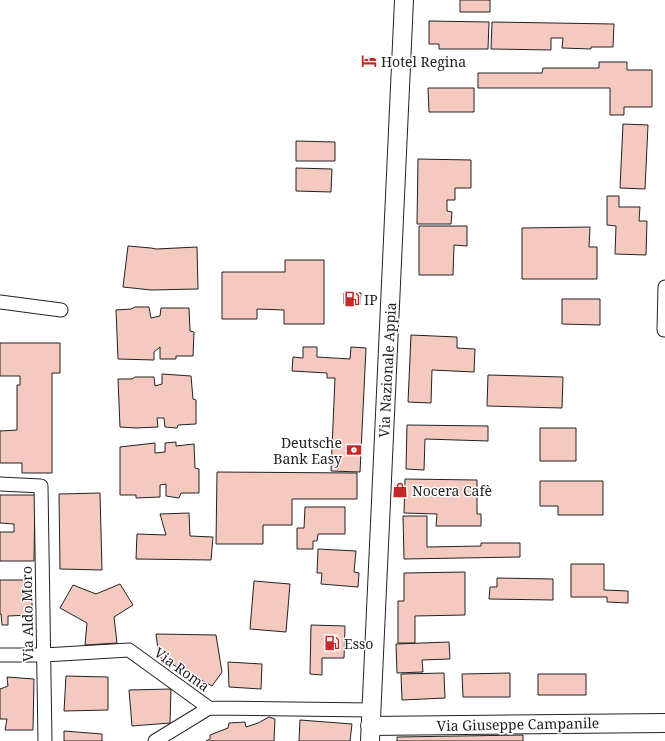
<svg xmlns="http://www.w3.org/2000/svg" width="665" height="741" font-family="'Noto Serif',serif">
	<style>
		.building { fill: #f3c9c0; stroke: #222 }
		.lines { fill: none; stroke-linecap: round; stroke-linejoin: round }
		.street-casing { stroke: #222; stroke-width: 15 }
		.secondary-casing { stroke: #222; stroke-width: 20 }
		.street { stroke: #fff; stroke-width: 13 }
		.secondary { stroke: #fff; stroke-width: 18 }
		.labels { text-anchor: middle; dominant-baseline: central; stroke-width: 3; stroke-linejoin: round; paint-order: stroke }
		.poi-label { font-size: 14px; fill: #222; stroke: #fff; text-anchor: start }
		.street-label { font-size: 14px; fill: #222; stroke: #fff }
	</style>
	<rect width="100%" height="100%" fill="#fff"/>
	<path class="building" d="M460,0h30v12h-30z
		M429,21l60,1 -1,27h-49v-5h-10z
		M492,22l122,2 -1,23h-22v2l-29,-1 1,-10h-12v12l-60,-1z
		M599,62h28v8h25v37h-28v8h-14v-27h-132v-15h64l1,-5h56z
		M428,88h46v24h-45z
		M623,124l25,1 -3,64 -25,-1z
		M296,141l39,1v19h-39z
		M418,159l53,1v28h-16v12h-8v11l5,1 -1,12h-34z
		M296,168l36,1 -1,23 -35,-1z
		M607,196h12v11h21l-1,14h8l-1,34 -31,-1 1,-28 -9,-1z
		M419,226h48v20l-13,-1 -1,30h-34z
		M590,227l-1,20h8v32h-75v-51z
		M128,246l23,2 5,1 41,-2 1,42 -47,1 -28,-3z
		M285,260h39v64h-40v-14l-27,-1v10h-35v-47h63z
		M344,293h17l-1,12 -16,-1z
		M562,299h38v26l-38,-1z
		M135,307h14l2,11 9,-2 1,-8h28l1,23 4,1 -1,24h-17v3h-16v-12l-6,5v8l-36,-1 -2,-49 15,-1z
		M411,335l46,2v11l18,1 -1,23 -42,-2 -1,33 -23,-1z
		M0,343h60v30h-8v100h-30v-10h-22v-32l17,-1v-45h3v-9h-20z
		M303,347h14v10l33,2 1,-12 15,1 -6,124 -29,-1 4,-93h-8v-5l-35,-2 1,-14 10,1z
		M162,374l29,2 2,23 3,1v24l-18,1 -1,3 -12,-1 -1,-9h-7l1,9 -22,1 -16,-1 -2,-48h14l3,-2h19l1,9 7,-2z
		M488,375l75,2 -1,31 -75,-2z
		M407,425l81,1v15l-63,-2 -1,31 -18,-1z
		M540,428h36v33h-36z
		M176,442v4l18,-2 1,24 4,1v24h-18l-2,5 -13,-2v-12l-6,1v12l-24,1v-3h-16v-48l35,-4v10l10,-1v-9z
		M217,472l140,1v26h-65v26h-29v19h-47z
		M405,479l72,1v34h4v12h-45l1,-12 -33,-1z
		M540,481h63v34h-45v-9h-18z
		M100,493l2,77 -42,-1 -1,-75z
		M0,495h35l-1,66h-34v-29h14v-8l-14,-1z
		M305,507h40v27h-27l-1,7h-4v8h-16v-21h7z
		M189,513l1,23 23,1 -2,23 -75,-1 1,-25 29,1 -6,-21z
		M403,516h24v31l54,-1v-3h39v14l-116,2z
		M318,549l38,2 -2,21 5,1 -1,14 -37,-3 1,-11h-5z
		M571,564h33v26l24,1v12l-21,-1v-5h-36z
		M465,572v43l-50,1v27h-17v-42h6v-28z
		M497,578l56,1v21l-64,-1 1,-12h7z
		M0,580h32v35l-24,1v9h-6l-1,-11h-1z
		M254,581l36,3 -4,48 -36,-3z
		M120,584l13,21 -19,12 3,26 -32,2 2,-22 -27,-15 13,-23 23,9z
		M311,625l34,1 -1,32h-22v17l-12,-1z
		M156,634l60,1 6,37 -10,14 -53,-29z
		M449,642l1,17 -28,1 1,12 -26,1 -1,-29z
		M228,662l34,2 -1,25 -32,-2z
		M444,673l1,25 -43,2 -1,-26z
		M510,673v24h-47l-1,-23z
		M538,674h48v21h-48z
		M66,676l42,1v33l-44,1z
		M7,677l27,2 -1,51h-28l2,-11h-7v-30l8,-3z
		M171,689l-1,34 -38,3 -3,-36z
		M269,717l6,2 -1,22h-68l4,-2v-4l18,-7 1,-5 16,-1 1,5 12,-4z
		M300,720l52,4 -2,17h-51z
		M64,731l38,3v7h-38z
		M523,735v6h-126v-4z"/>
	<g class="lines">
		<g class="street-casing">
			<path id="street" d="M0,302l61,8
				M664,330l1,-43
				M0,484l41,2 4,255
				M0,655h44l85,-5 80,58 162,2
				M155,741l54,-33"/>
		</g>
		<g class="secondary-casing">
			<path id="secondary" d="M370,726l295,-3
				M370,741l34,-741"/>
		</g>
		<use href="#street" class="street"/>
		<use href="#secondary" class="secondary"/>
	</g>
	<defs>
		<g id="hotel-bare" transform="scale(1.2)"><path d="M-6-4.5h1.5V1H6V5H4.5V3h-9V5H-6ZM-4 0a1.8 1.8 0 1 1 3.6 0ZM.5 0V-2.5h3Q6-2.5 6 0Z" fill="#c62828" stroke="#fff" stroke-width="2.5" paint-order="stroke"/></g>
		<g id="fuel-bare" transform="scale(1.2)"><path d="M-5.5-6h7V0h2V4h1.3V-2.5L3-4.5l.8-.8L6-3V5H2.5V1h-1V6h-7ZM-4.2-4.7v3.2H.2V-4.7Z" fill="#c62828" stroke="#fff" stroke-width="2.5" paint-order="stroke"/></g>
		<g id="bank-bare" transform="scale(1.2)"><path d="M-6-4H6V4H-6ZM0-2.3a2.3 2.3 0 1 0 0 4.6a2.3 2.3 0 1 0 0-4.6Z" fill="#c62828" stroke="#fff" stroke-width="2.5" paint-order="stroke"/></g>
		<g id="shop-bare" transform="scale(1.2)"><path d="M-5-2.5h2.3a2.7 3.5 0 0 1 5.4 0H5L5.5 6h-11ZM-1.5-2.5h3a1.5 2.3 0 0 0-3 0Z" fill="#c62828" stroke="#fff" stroke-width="2.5" paint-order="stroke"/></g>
	</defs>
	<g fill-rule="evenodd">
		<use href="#hotel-bare" x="369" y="61"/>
		<use href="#fuel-bare" x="352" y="299"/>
		<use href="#bank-bare" x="354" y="450"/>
		<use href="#shop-bare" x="400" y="490"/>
		<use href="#fuel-bare" x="332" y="643"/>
	</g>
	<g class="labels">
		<g class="poi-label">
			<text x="381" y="61">Hotel Regina</text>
			<text x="364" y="299">IP</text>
			<text x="342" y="442" text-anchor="end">Deutsche<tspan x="342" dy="16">Bank Easy</tspan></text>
			<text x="412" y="490">Nocera Cafè</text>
			<text x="344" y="643">Esso</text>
		</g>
		<g class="street-label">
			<text transform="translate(387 370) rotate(-87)">Via Nazionale Appia</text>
			<text transform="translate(27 614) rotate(-91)">Via Aldo Moro</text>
			<text transform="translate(182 669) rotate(36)">Via Roma</text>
			<text transform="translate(518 724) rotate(-1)">Via Giuseppe Campanile</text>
		</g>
	</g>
</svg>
